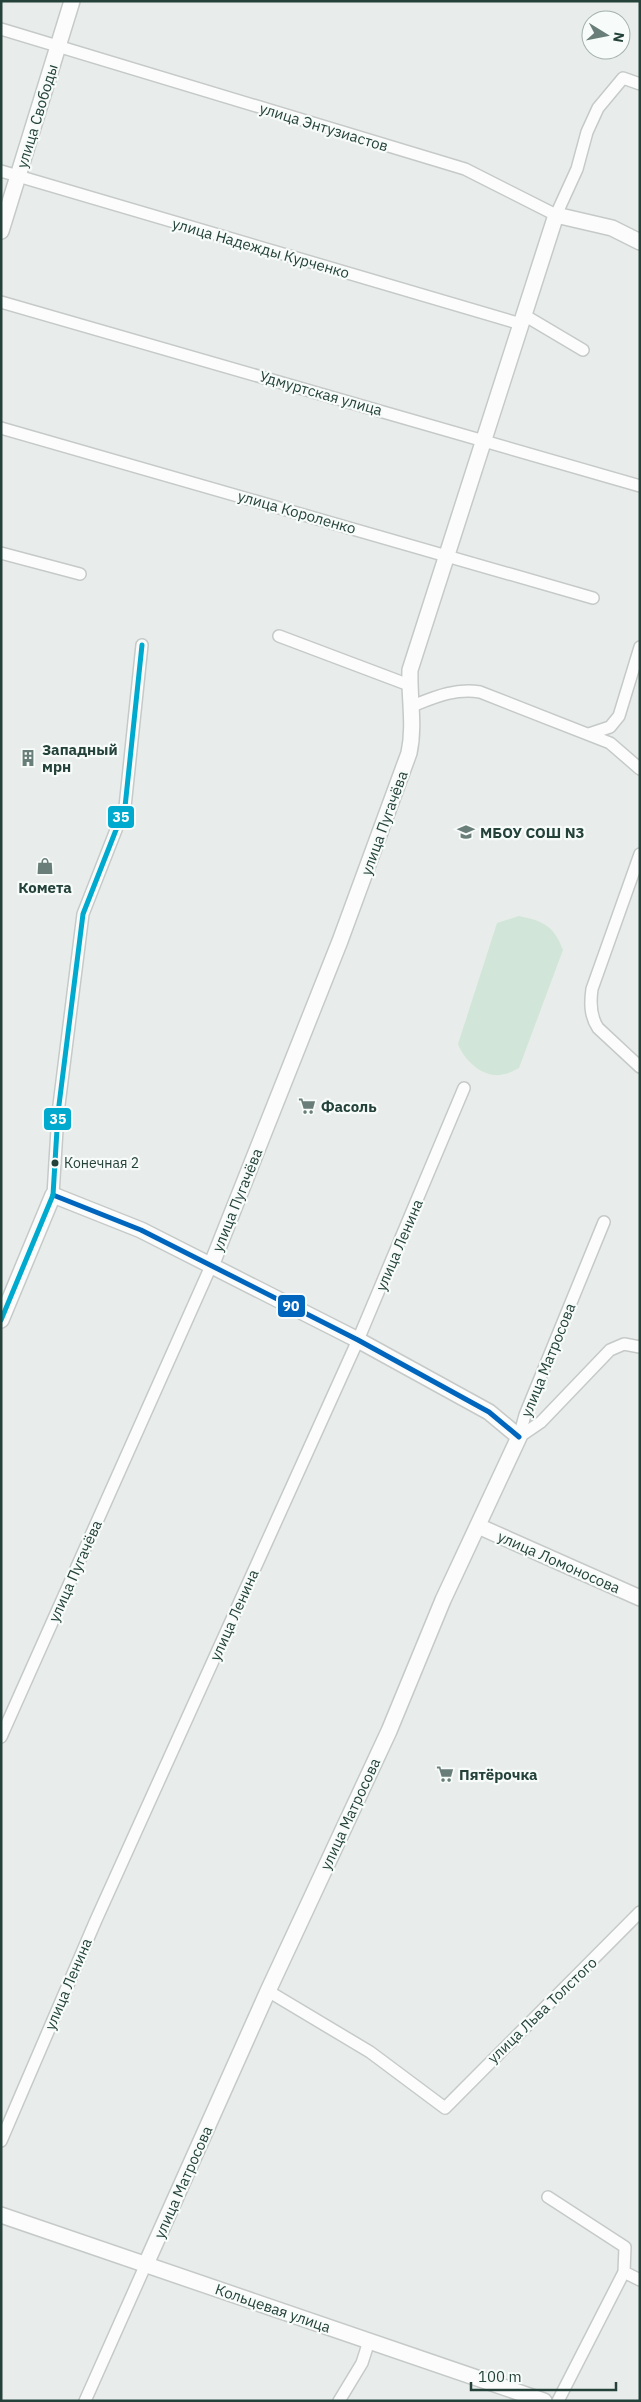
<svg xmlns="http://www.w3.org/2000/svg" width="641" height="2402" font-family="'IBM Plex Sans',sans-serif">
	<style>
		.green { fill: #d1e6d8 }
		.lines { fill: none; stroke-linecap: round; stroke-linejoin: round }
		.minor-casing { stroke: #c5cac8; stroke-width: 14 }
		.tertiary-casing { stroke: #c5cac8; stroke-width: 18 }
		.minor { stroke: #fcfcfc; stroke-width: 11 }
		.tertiary { stroke: #fcfcfc; stroke-width: 15 }
		.bus-1-casing { stroke: #f7fbf9; stroke-width: 9 }
		.bus-2-casing { stroke: #f7fbf9; stroke-width: 9 }
		.bus-1 { stroke: #0065bd; stroke-width: 5 }
		.bus-2 { stroke: #00a9ce; stroke-width: 5 }
		.bus-dot { fill: #24423a; stroke: #f7fbf9; stroke-width: 2 }
		.labels { text-anchor: middle; dominant-baseline: central; stroke-width: 4.5; stroke-linejoin: round; paint-order: stroke }
		.bus-label { font-size: 14px; fill: #24423a; stroke: #f7fbf9; text-anchor: start }
		.street-label { font-size: 15px; fill: #24423a; stroke: #f7fbf9 }
		.poi-label { font-size: 15px; font-weight: bold; fill: #24423a; stroke: #f7fbf9; text-anchor: start }
		.line-badge { stroke: #f7fbf9; stroke-width: 2 }
		.badge-label { font-size: 14px; text-anchor: middle; font-weight: bold; fill: #fff }
	</style>
	<rect width="100%" height="100%" fill="#e8edeb"/>
	<path class="green" d="M519,916c25,5 35,10 44,34l-44,118c-4,2 -9,5 -14,6 -20,6 -41,-13 -47,-30l39,-121z"/>
	<g class="lines">
		<g class="minor-casing">
			<path id="minor" d="M1,29l464,140 91,46 21,-46 10,-37 11,-24 25,-30 17,6
				M1,171l520,153
				M1,302l639,184
				M524,315l59,35
				M1,428l592,170
				M1,553l79,21
				M279,636l130,49
				M412,706c23,-9 43,-18 68,-14l130,51 30,26
				M589,734l21,-7 9,-11 21,-69
				M640,854l-48,135c-2,14 -2,27 6,39l42,39
				M53,1195l5,-82 25,-199 42,-107 17,-162
				M519,1437l6,-22 79,-193
				M519,1437l22,-15 69,-72 14,-6 16,3
				M1,1737l210,-471
				M268,1991l102,61 75,56 195,-196
				M1,2141l95,-221 262,-580 106,-252
				M548,2197l77,50 -1,25 -66,129
				M624,2272l16,8
				M85,2401l61,-137
				M339,2401l23,-38 7,-22"/>
		</g>
		<g class="tertiary-casing">
			<path id="tertiary" d="M1,231l71,-230
				M211,1266l129,-325 69,-188c6,-28 0,-54 1,-83l146,-455 56,13 28,14
				M1,1320l52,-125 88,35 217,110 131,72 30,25 -76,163 -54,131 -121,260 -122,273
				M478,1526l162,72
				M1,2215l543,186"/>
		</g>
		<use href="#minor" class="minor"/>
		<use href="#tertiary" class="tertiary"/>
		<g class="bus-1-casing">
			<path id="bus-1" d="M53,1195l88,35 217,110 131,72 30,25"/>
		</g>
		<g class="bus-2-casing">
			<path id="bus-2" d="M1,1320l52,-125 5,-82 25,-199 42,-107 17,-162"/>
		</g>
		<use href="#bus-1" class="bus-1"/>
		<use href="#bus-2" class="bus-2"/>
	</g>
	<defs>
		<g id="building-bare" transform="scale(1.35)"><path d="M-4-6H4V6H1V3H-1V6H-4ZM-2.5-4.3h1.7v1.8h-1.7ZM.8-4.3h1.7v1.8H.8ZM-2.5-1h1.7V.8h-1.7ZM.8-1h1.7V.8H.8Z" fill="#697e78" stroke="#f7fbf9" stroke-width="2.5" paint-order="stroke"/></g>
		<g id="school-bare" transform="scale(1.35)"><path d="M0-5L7-2L0 1L-7-2ZM-4 1L0 2.5L4 1V4Q0 6-4 4Z" fill="#697e78" stroke="#f7fbf9" stroke-width="2.5" paint-order="stroke"/></g>
		<g id="shop-bare" transform="scale(1.35)"><path d="M-5-2.5h2.3a2.7 3.5 0 0 1 5.4 0H5L5.5 6h-11ZM-1.5-2.5h3a1.5 2.3 0 0 0-3 0Z" fill="#697e78" stroke="#f7fbf9" stroke-width="2.5" paint-order="stroke"/></g>
		<g id="supermarket-bare" transform="scale(1.35)"><path d="M-6-5.5h2.5l.6 2H6L4.5 2H-2.5L-4.4-4H-6ZM-1.5 3.2a1.3 1.3 0 1 0 .1 0ZM3 3.2a1.3 1.3 0 1 0 .1 0Z" fill="#697e78" stroke="#f7fbf9" stroke-width="2.5" paint-order="stroke"/></g>
	</defs>
	<g fill-rule="evenodd">
		<use href="#building-bare" x="28" y="758"/>
		<use href="#school-bare" x="466" y="832"/>
		<use href="#shop-bare" x="45" y="866"/>
		<use href="#supermarket-bare" x="307" y="1106"/>
		<use href="#supermarket-bare" x="445" y="1774"/>
	</g>
	<circle class="bus-dot" cx="55" cy="1163" r="4.5"/>
	<g class="labels">
		<g class="bus-label">
			<text x="64" y="1163">Конечная 2</text>
		</g>
		<g class="street-label">
			<text transform="translate(37 116) rotate(-73)">улица Свободы</text>
			<text transform="translate(324 127) rotate(17)">улица Энтузиастов</text>
			<text transform="translate(261 248) rotate(16)">улица Надежды Курченко</text>
			<text transform="translate(321 393) rotate(16)">Удмуртская улица</text>
			<text transform="translate(297 512) rotate(16)">улица Короленко</text>
			<text transform="translate(384 823) rotate(-70)">улица Пугачёва</text>
			<text transform="translate(237 1200) rotate(-68)">улица Пугачёва</text>
			<text transform="translate(399 1245) rotate(-67)">улица Ленина</text>
			<text transform="translate(548 1360) rotate(-68)">улица Матросова</text>
			<text transform="translate(559 1562) rotate(24)">улица Ломоносова</text>
			<text transform="translate(75 1571) rotate(-66)">улица Пугачёва</text>
			<text transform="translate(234 1615) rotate(-66)">улица Ленина</text>
			<text transform="translate(350 1814) rotate(-65)">улица Матросова</text>
			<text transform="translate(68 1984) rotate(-67)">улица Ленина</text>
			<text transform="translate(542 2010) rotate(-44)">улица Льва Толстого</text>
			<text transform="translate(183 2182) rotate(-66)">улица Матросова</text>
			<text transform="translate(273 2308) rotate(19)">Кольцевая улица</text>
		</g>
		<g class="poi-label">
			<text x="42" y="749">Западный<tspan x="42" dy="17">мрн</tspan></text>
			<text x="480" y="832">МБОУ СОШ N3</text>
			<text x="45" y="887" text-anchor="middle">Комета</text>
			<text x="321" y="1106">Фасоль</text>
			<text x="459" y="1774">Пятёрочка</text>
		</g>
	</g>
	<g class="line-badge">
		<rect x="107" y="805" width="28" height="24" rx="5" fill="#00a9ce"/>
		<rect x="43" y="1107" width="29" height="24" rx="5" fill="#00a9ce"/>
		<rect x="277" y="1294" width="29" height="24" rx="5" fill="#0065bd"/>
	</g>
	<g class="badge-label">
		<text x="121" y="822">35</text>
		<text x="58" y="1124">35</text>
		<text x="291" y="1311">90</text>
	</g>
	<rect width="641" height="2402" fill="none" stroke="#24423a" stroke-width="5"/>
	<g transform="translate(606 35) rotate(100)"><circle r="24" fill="#f7fbf9" stroke="#a3b1ad"/>
	<path d="M0-4L9 19L0 12L-9 19Z" fill="#697e78"/>
	<text y="-8" font-size="14" font-weight="bold" text-anchor="middle" fill="#24423a">N</text>
	</g>
	<path d="M471 2382v8h145v-8" fill="none" stroke="#24423a" stroke-width="2.5"/>
	<text x="478" y="2382" font-size="15" fill="#24423a" stroke="#f7fbf9" stroke-width="4" paint-order="stroke">100 m</text>
</svg>
